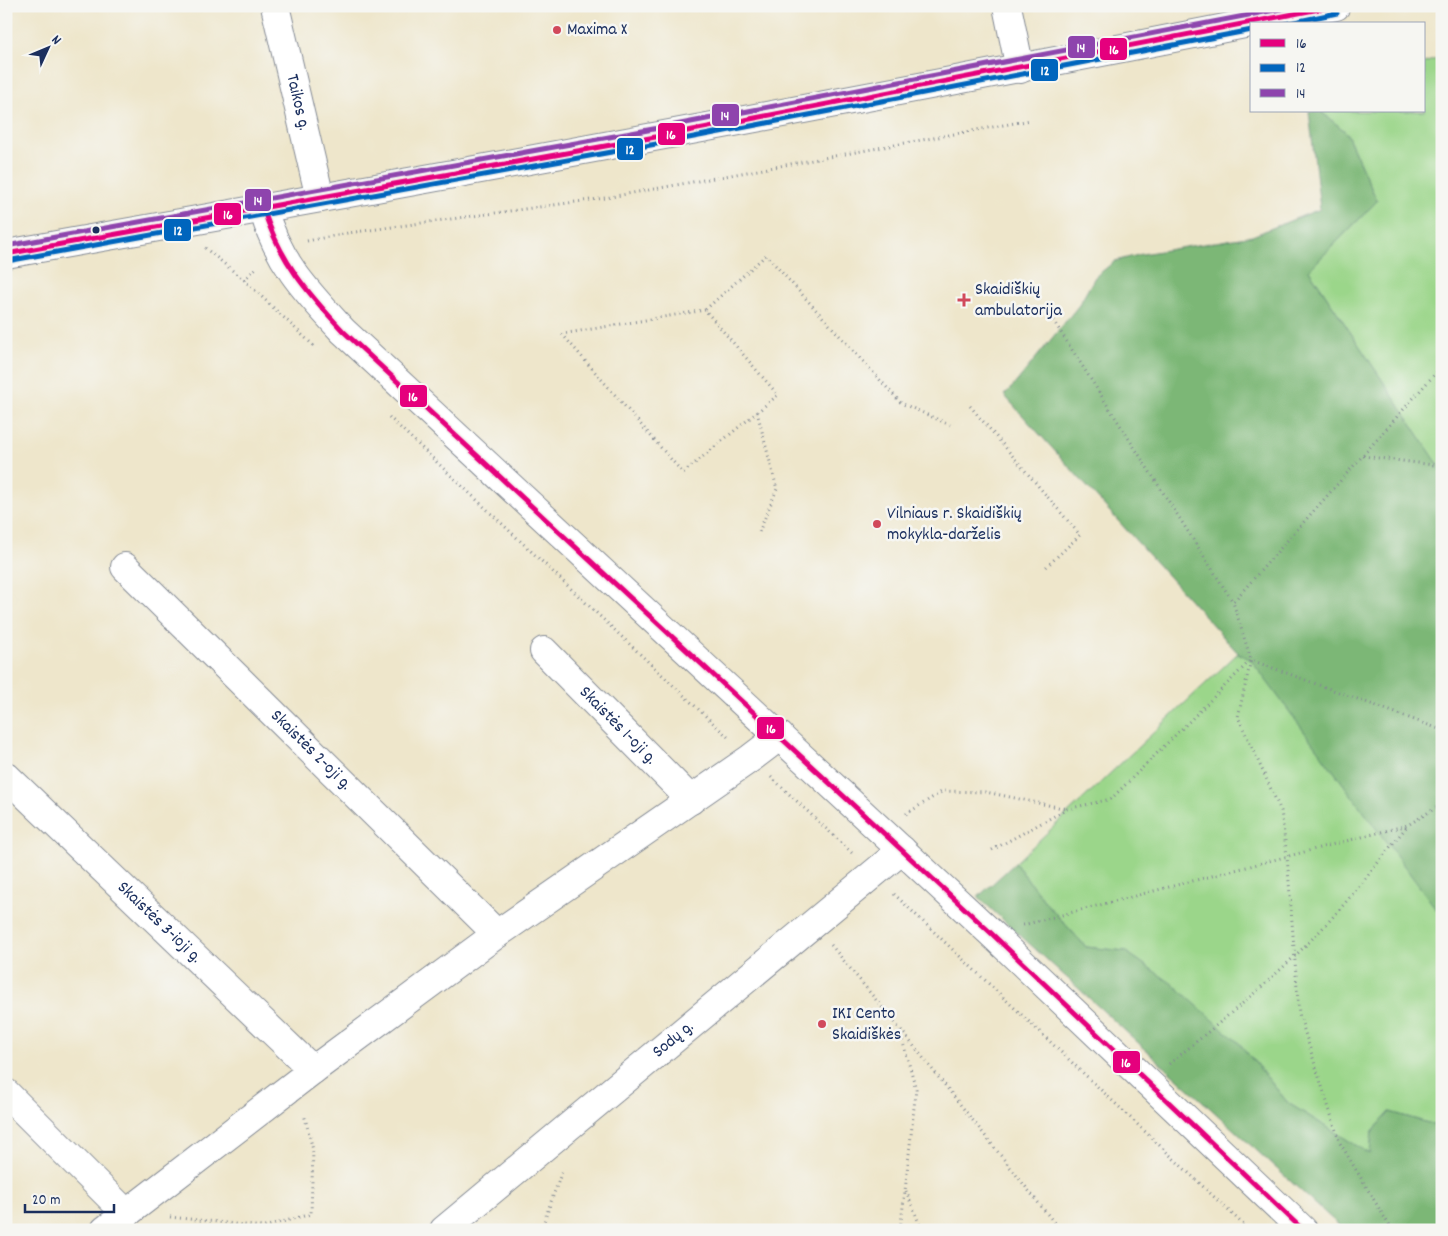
<svg xmlns="http://www.w3.org/2000/svg" width="1448" height="1236" font-family="Dekko,sans-serif">
	<style>
		.green { fill: #9bd68a; stroke: #5b8274 }
		.forest { fill: #7cb776; stroke: #4c736a }
		.lines { fill: none; stroke-linecap: round; stroke-linejoin: round }
		.street-casing { stroke: #848a94; stroke-width: 30 }
		.primary-casing { stroke: #848a94; stroke-width: 30 }
		.path { stroke: #848a94; stroke-width: 3; stroke-dasharray: 1 4; stroke-linecap: butt }
		.street { stroke: #fff; stroke-width: 28 }
		.primary { stroke: #fff; stroke-width: 28 }
		.bus-1-casing { stroke: #f6f6f2; stroke-width: 9 }
		.bus-2-casing { stroke: #f6f6f2; stroke-width: 9 }
		.bus-3-casing { stroke: #f6f6f2; stroke-width: 9 }
		.bus-1 { stroke: #e5007d; stroke-width: 5 }
		.bus-2 { stroke: #0065bd; stroke-width: 5 }
		.bus-3 { stroke: #8e44ad; stroke-width: 5 }
		.poi-dot { fill: #d1495b; stroke: #f6f6f2; stroke-width: 2 }
		.bus-dot { fill: #1b2f5e; stroke: #f6f6f2; stroke-width: 2 }
		.labels { text-anchor: middle; dominant-baseline: central; stroke-width: 5; stroke-linejoin: round; paint-order: stroke }
		.poi-label { font-size: 18px; fill: #1b2f5e; stroke: #f6f6f2; text-anchor: start }
		.street-label { font-size: 18px; fill: #1b2f5e; stroke: #f6f6f2 }
		.line-badge { stroke: #f6f6f2; stroke-width: 2 }
		.badge-label { font-size: 14px; text-anchor: middle; font-weight: bold; fill: #fff }
	</style>
	<rect width="100%" height="100%" fill="#f6f6f2"/>
	<filter id="ink" filterUnits="userSpaceOnUse"><feTurbulence type="fractalNoise" baseFrequency=".02" numOctaves="2"/><feDisplacementMap in="SourceGraphic" scale="10" xChannelSelector="R" yChannelSelector="G"/><feConvolveMatrix kernelMatrix="1 2 1 2 8 2 1 2 1" color-interpolation-filters="sRGB"/></filter>
	<filter id="wash" filterUnits="userSpaceOnUse"><feTurbulence type="fractalNoise" baseFrequency=".0096" numOctaves="4" result="noise"/><feDisplacementMap in="SourceGraphic" scale="20" xChannelSelector="R" yChannelSelector="G"/><feGaussianBlur stdDeviation="1.12" result="paint"/><feColorMatrix in="noise" values="0 0 0 0 0 0 0 0 0 0 0 0 0 0 0 0 0 1.4 0 .05"/><feComposite in="paint" operator="in"/></filter>
	<g filter="url(#wash)">
		<rect width="100%" height="100%" fill="#eee6cb"/>
		<path class="green" d="M1442,57v1070l-52,-15 -18,20 -2,22 -82,-51 -49,-60 -114,-92 -39,-4 -40,-44 -31,-40 223,-210 13,6 180,-205 -122,-184 68,-69 -31,-69 -26,-21h104v-48z"/>
		<path class="forest" d="M1309,111h11l26,21 31,69 -68,69 133,200v447l-191,-257 -13,-7 -234,-258 10,-10 65,-80 16,-28 20,-16 27,-7 110,-18 68,-27z
			M1015,863l31,40 40,44 39,4 49,34 65,58 49,60 82,51 2,-22 18,-20 52,15v103h-98l-366,-333z"/>
	</g>
	<g filter="url(#ink)">
		<g class="lines">
			<g class="street-casing">
				<g id="street">
					<path id="s1" d="M275,6l45,192"/>
					<path d="M1007,6l13,63"/>
					<path d="M263,208c14,53 44,84 80,123l648,602 312,297"/>
					<path id="s2" d="M125,567l372,367"/>
					<path id="s3" d="M544,651l147,149"/>
					<path id="s4" d="M6,776l307,294"/>
					<path d="M6,1093l121,121"/>
					<path d="M105,1230l208,-160 184,-136 254,-176 29,-22"/>
					<path id="s5" d="M444,1230l458,-380"/>
				</g>
			</g>
			<g class="primary-casing">
				<path id="primary" d="M6,254c444,-78 888,-160 1330,-248"/>
			</g>
			<path class="path" d="M307,241l41,-8 257,-35 426,-78
				M205,248l39,32 71,67
				M244,280l13,-13
				M705,310l-143,24 121,139 95,-78 -73,-85 61,-55 135,148 49,22
				M1053,320l180,282
				M970,406l110,129 -36,34
				M757,412l20,77 -18,43
				M389,417l341,322
				M1363,456l79,10
				M771,777l81,76
				M906,814l37,-23 43,1 81,17
				M992,850l75,-41 44,-10 140,-139 -18,-58 209,-236
				M894,894l355,336
				M1023,925l385,-100 34,-21
				M831,945l68,83 17,61 -11,102 -5,39
				M901,1030l159,200
				M1169,1064c49,-40 99,-80 143,-125 35,-35 65,-76 96,-114
				M906,1191l16,39
				M170,1217l94,10 47,-13 2,-64 -9,-36
				M541,1230l21,-59
				M1050,1230l4,-8
				M1392,1230l-52,-87 -41,-129 -12,-158 -6,-45 -43,-94 13,-57 191,70"/>
			<use href="#street" class="street"/>
			<use href="#primary" class="primary"/>
			<g class="bus-1-casing">
				<path id="bus-1" d="M263,208c17,53 43,83 80,123l648,602 312,297
					M6,254l666,-120 663,-128"/>
			</g>
			<g class="bus-2-casing">
				<path id="bus-2" d="M1285,24l52,-11
					M7,261l666,-120 579,-111"/>
			</g>
			<g class="bus-3-casing">
				<path id="bus-3" d="M6,246l664,-120 626,-120"/>
			</g>
			<use href="#bus-1" class="bus-1"/>
			<use href="#bus-2" class="bus-2"/>
			<use href="#bus-3" class="bus-3"/>
		</g>
	</g>
	<g class="poi-dot">
		<circle cx="557" cy="30" r="5"/>
		<path d="M961.5 292.5h5v5h5v5h-5v5h-5v-5h-5v-5h5z"/>
		<circle cx="877" cy="524" r="5"/>
		<circle cx="822" cy="1024" r="5"/>
	</g>
	<circle class="bus-dot" cx="96" cy="230" r="4.5"/>
	<g class="labels">
		<g class="poi-label">
			<text x="567" y="30">Maxima X</text>
			<text x="975" y="290">Skaidiškių<tspan x="975" dy="21">ambulatorija</tspan></text>
			<text x="887" y="514">Vilniaus r. Skaidiškių<tspan x="887" dy="21">mokykla-darželis</tspan></text>
			<text x="832" y="1014">IKI Cento<tspan x="832" dy="21">Skaidiškės</tspan></text>
		</g>
		<g class="street-label">
			<text stroke="none"><textPath href="#s1" startOffset="99">Taikos g.</textPath></text>
			<text stroke="none"><textPath href="#s3" startOffset="105">Skaistės 1-oji g.</textPath></text>
			<text stroke="none"><textPath href="#s2" startOffset="261">Skaistės 2-oji g.</textPath></text>
			<text stroke="none"><textPath href="#s4" startOffset="212">Skaistės 3-ioji g.</textPath></text>
			<text stroke="none"><textPath href="#s5" startOffset="298">Sodų g.</textPath></text>
		</g>
	</g>
	<g class="line-badge">
		<rect x="1067" y="35" width="29" height="24" rx="5" fill="#8e44ad"/>
		<rect x="1099" y="37" width="29" height="24" rx="5" fill="#e5007d"/>
		<rect x="1030" y="58" width="29" height="24" rx="5" fill="#0065bd"/>
		<rect x="711" y="103" width="29" height="24" rx="5" fill="#8e44ad"/>
		<rect x="657" y="122" width="29" height="24" rx="5" fill="#e5007d"/>
		<rect x="616" y="137" width="28" height="24" rx="5" fill="#0065bd"/>
		<rect x="244" y="188" width="28" height="24" rx="5" fill="#8e44ad"/>
		<rect x="213" y="202" width="29" height="24" rx="5" fill="#e5007d"/>
		<rect x="163" y="218" width="29" height="24" rx="5" fill="#0065bd"/>
		<rect x="399" y="384" width="29" height="24" rx="5" fill="#e5007d"/>
		<rect x="756" y="716" width="29" height="24" rx="5" fill="#e5007d"/>
		<rect x="1112" y="1050" width="29" height="24" rx="5" fill="#e5007d"/>
	</g>
	<g class="badge-label">
		<text x="1081" y="52">14</text>
		<text x="1114" y="54">16</text>
		<text x="1045" y="75">12</text>
		<text x="725" y="120">14</text>
		<text x="671" y="139">16</text>
		<text x="630" y="154">12</text>
		<text x="258" y="205">14</text>
		<text x="228" y="219">16</text>
		<text x="178" y="235">12</text>
		<text x="413" y="401">16</text>
		<text x="771" y="733">16</text>
		<text x="1126" y="1067">16</text>
	</g>
	<rect width="1448" height="1236" fill="none" stroke="#f6f6f2" stroke-width="25"/>
	<rect x="1250" y="22" width="175" height="90" fill="#f6f6f2" stroke="#9ea6b7"/>
	<rect x="1260" y="39" width="25" height="8" fill="#e5007d" stroke="#9ea6b7"/>
	<text x="1296" y="48" font-size="15" fill="#1b2f5e">16</text>
	<rect x="1260" y="64" width="25" height="8" fill="#0065bd" stroke="#9ea6b7"/>
	<text x="1296" y="72" font-size="15" fill="#1b2f5e">12</text>
	<rect x="1260" y="89" width="25" height="8" fill="#8e44ad" stroke="#9ea6b7"/>
	<text x="1296" y="98" font-size="15" fill="#1b2f5e">14</text>
	<g transform="translate(48 48) rotate(46)" stroke="#f6f6f2" stroke-width="4" paint-order="stroke">
	<path d="M0-4L9 19L0 12L-9 19Z" fill="#1b2f5e"/>
	<text y="-8" font-size="14" font-weight="bold" text-anchor="middle" fill="#1b2f5e">N</text>
	</g>
	<path d="M25 1204v8h89v-8" fill="none" stroke="#1b2f5e" stroke-width="2.5"/>
	<text x="32" y="1204" font-size="15" fill="#1b2f5e" stroke="#f6f6f2" stroke-width="4" paint-order="stroke">20 m</text>
</svg>
